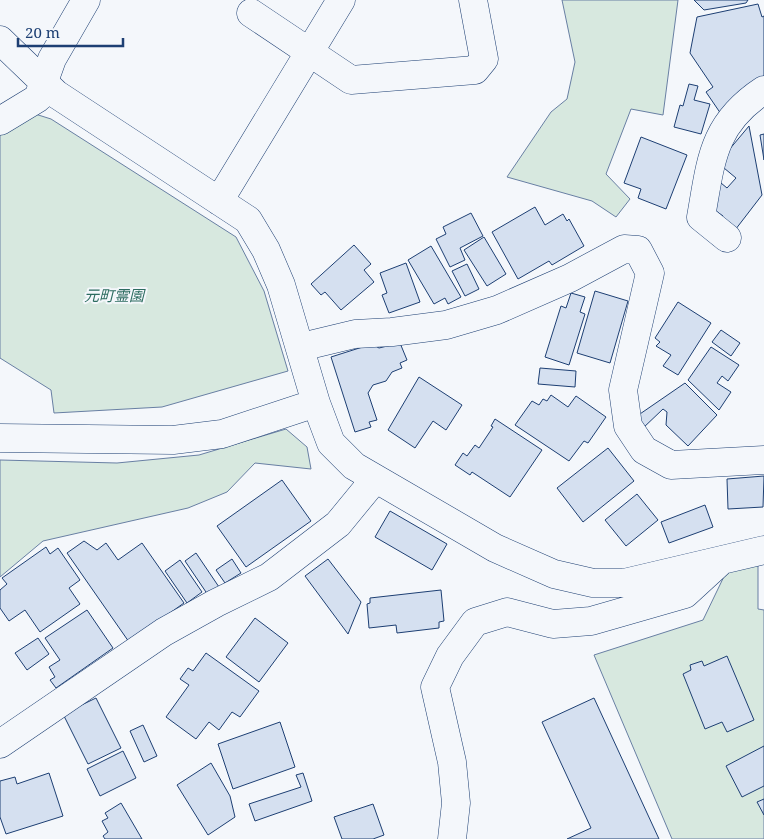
<svg xmlns="http://www.w3.org/2000/svg" width="764" height="839" font-family="'Noto Serif','Noto Sans JP',serif">
	<style>
		.green { fill: #d7e8df; stroke: #687fa3 }
		.building { fill: #d5e0f0; stroke: #1d3f73 }
		.lines { fill: none; stroke-linecap: round; stroke-linejoin: round }
		.minor-casing { stroke: #1d3f73; stroke-width: 29 }
		.minor { stroke: #f4f7fb; stroke-width: 28 }
		.labels { text-anchor: middle; dominant-baseline: central; stroke-width: 4; stroke-linejoin: round; paint-order: stroke }
		.park-label { font-size: 15px; font-style: italic; fill: #2c6c60; stroke: #f4f7fb }
	</style>
	<rect width="100%" height="100%" fill="#f4f7fb"/>
	<path class="green" d="M562,0h116l-15,115 -32,-6 -25,65 24,25 -14,18 -24,-16 -85,-24 44,-65 16,-13 8,-37z
		M32,113l19,6 185,118 28,54 24,80 -126,36 -108,6 -3,-23 -51,-32v-226z
		M286,429l21,18 4,22 -56,-6 -28,29 -39,16 -145,33 -43,36v-117l117,3 82,-8z
		M758,561v48l6,1v229h-92l-78,-184 109,-35 27,-56z"/>
	<path class="building" d="M694,0h54l-2,3 -42,7z
		M758,4l4,13 2,-1v62l-43,36 -15,-22 7,-5 -23,-34 7,-36z
		M689,84l9,2 -4,14 16,4 -9,30 -27,-7 6,-22 3,1z
		M749,126l13,69 -30,39 -14,-11 5,-7 -11,-8 3,-30 12,10 9,-10 -18,-15z
		M764,134v26l-4,-25z
		M641,137l46,18 -21,54 -28,-11 3,-9 -17,-6z
		M535,207l10,18 18,-11 4,7 2,-2 15,27 -32,19 -3,-4 -31,18 -26,-47z
		M471,213l12,23 -23,12 5,12 -15,7 -14,-28 10,-5 -3,-7z
		M484,237l22,37 -19,12 -23,-36z
		M354,245l17,19 -7,6 10,12 -33,28 -16,-18 -4,3 -10,-11z
		M431,246l30,51 -13,7 -3,-6 -11,6 -26,-44z
		M406,263l14,39 -31,11 -7,-18 5,-2 -7,-20z
		M467,264l12,25 -14,7 -13,-25z
		M595,291l33,10 -18,62 -33,-10z
		M571,293l14,4 -5,15 5,2 -16,51 -24,-8 16,-51 5,2z
		M678,302l33,21 -33,52 -15,-9 8,-11 -15,-9 4,-4 -5,-4z
		M721,330l19,13 -9,13 -19,-14z
		M400,343l7,17 -7,3 2,5 -10,4 -6,9 -13,4 -5,8 9,27 -8,2 2,5 -16,5 -24,-75 41,-13 7,4z
		M711,347l28,18 -11,16 -6,-5 -5,7 14,9 -12,18 -31,-30z
		M540,368l36,3 -1,16 -37,-3z
		M419,377l43,28 -16,25 -13,-9 -18,27 -27,-18z
		M685,383l32,32 -29,31 -22,-21 1,-13 -4,-3 -21,20 -5,-13z
		M551,395l17,12 8,-11 30,21 -18,26 -4,-2 -15,20 -54,-36 17,-24 7,4 4,-6 4,2z
		M495,419l47,31 -32,47 -38,-25 -2,3 -15,-10 8,-12 4,3 8,-11 4,3 14,-21 -2,-1z
		M608,448l26,33 -51,41 -26,-34z
		M764,476l-1,31 -35,2 -1,-30z
		M282,480l29,41 -65,46 -29,-41z
		M637,494l21,26 -32,26 -21,-26z
		M705,505l8,22 -44,16 -8,-21z
		M390,511l57,33 -15,26 -57,-33z
		M84,541l13,9 9,-7 12,17 24,-17 42,60 -55,39 -62,-89z
		M46,547l4,7 8,-6 22,32 -11,8 11,16 -40,28 -15,-22 -16,11 -9,-13v-18l7,-6 -5,-6z
		M196,553l23,34 -11,8 -23,-34z
		M232,559l9,14 -16,10 -9,-13z
		M328,559l33,43 -13,32 -43,-58z
		M180,560l22,32 -15,11 -22,-32z
		M441,590l3,31 -5,1v6l-42,5 -1,-8 -27,3 -2,-24 3,-1v-5z
		M87,610l26,38 -57,40 -6,-8 5,-3 -6,-10 11,-7 -15,-22z
		M255,618l33,25 -29,39 -33,-25z
		M38,638l11,16 -22,16 -12,-17z
		M206,653l53,38 -19,26 -8,-5 -13,18 -10,-8 -13,17 -30,-22 23,-32 -9,-6 8,-11 5,3z
		M727,656l27,64 -27,12 -5,-10 -17,7 -22,-55 8,-4 -1,-5 12,-4 2,5z
		M96,698l25,50 -33,16 -25,-50z
		M594,698l65,141h-92l24,-11 -49,-106z
		M280,722l15,45 -62,22 -15,-45z
		M143,725l14,31 -13,6 -14,-31z
		M764,746v40l-22,11 -16,-31z
		M123,751l13,27 -36,18 -13,-27z
		M211,763l19,33 5,21 -27,18 -31,-50z
		M49,773l14,43 -57,18 -6,-17v-36l15,-4 2,7z
		M303,773l9,28 -57,20 -6,-17 52,-17 -5,-12z
		M764,799v16l-7,-13z
		M121,803l21,36h-37l-2,-3 5,-4 -6,-11 6,-3 -3,-5z
		M373,804l11,31 -11,4h-31l-8,-22z"/>
	<g class="lines">
		<g class="minor-casing">
			<path id="minor" d="M251,13l100,67 124,-10 9,-11 -11,-59
				M0,40l56,54 192,126 18,30 15,35 35,118 15,40 23,23 141,82 59,26 39,9h31l140,-33
				M0,121l38,-23 14,-39 34,-59
				M219,201l122,-201
				M727,238l-26,-21c10,-56 11,-93 63,-127
				M301,347l54,-13 37,-2 54,-7 51,-15 73,-32 54,-29 14,1 12,23 -27,117 5,36 16,24 27,15 93,-5
				M0,438l173,2 49,-6 94,-31
				M0,744l164,-112 52,-29 53,-26 69,-53 37,-45
				M452,839l4,-36 -4,-41 -17,-75 15,-31 25,-34 32,-10 46,12 38,-3 94,-27 37,-34"/>
		</g>
		<use href="#minor" class="minor"/>
	</g>
	<g class="labels">
		<g class="park-label">
			<text x="114" y="295">元町霊園</text>
		</g>
	</g>
	<path d="M18 38v8h105v-8" fill="none" stroke="#1d3f73" stroke-width="2.5"/>
	<text x="25" y="38" font-size="15" fill="#1d3f73" stroke="#f4f7fb" stroke-width="4" paint-order="stroke">20 m</text>
</svg>
